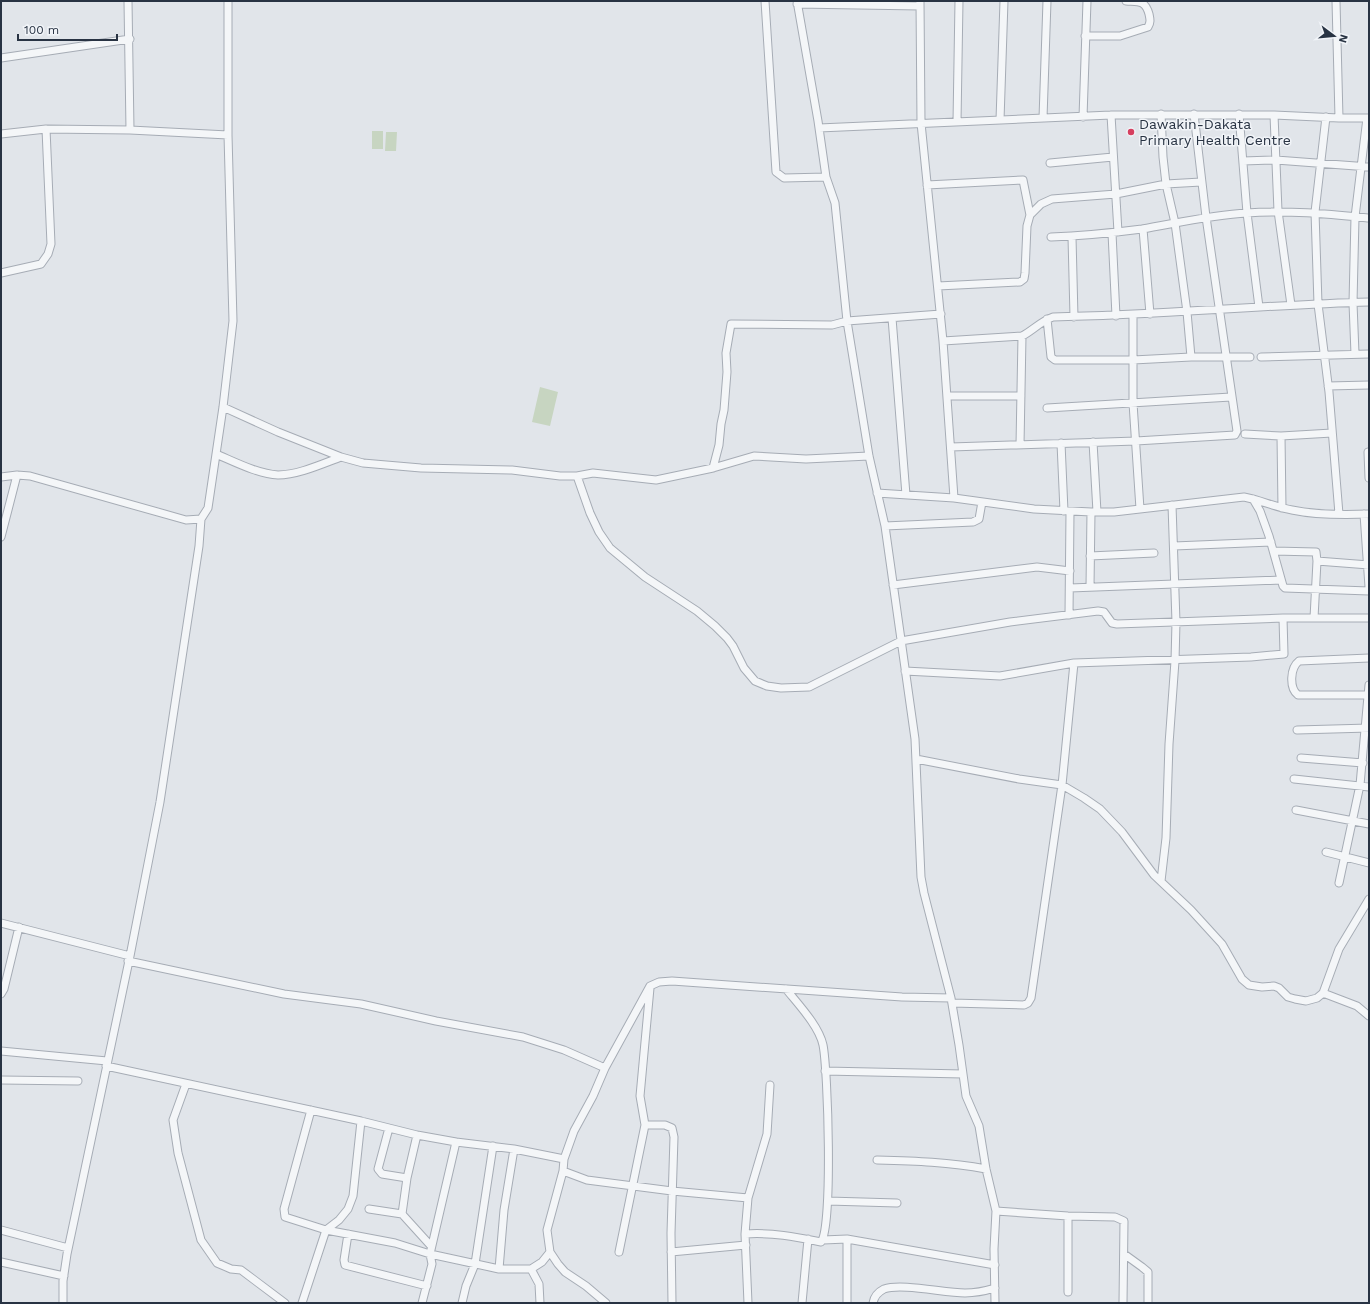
<svg xmlns="http://www.w3.org/2000/svg" width="1370" height="1304" font-family="'Work Sans',sans-serif">
	<style>
		.grass { fill: #c7d5c1 }
		.lines { fill: none; stroke-linecap: round; stroke-linejoin: round }
		.minor-casing { stroke: #a6acb5; stroke-width: 9 }
		.minor { stroke: #f4f6f8; stroke-width: 7 }
		.poi-dot { fill: #d63f5f; stroke: #f1f4f8; stroke-width: 1.5 }
		.labels { text-anchor: middle; dominant-baseline: central; stroke-width: 3; stroke-linejoin: round; paint-order: stroke }
		.poi-label { font-size: 14px; fill: #283343; stroke: #f1f4f8; text-anchor: start }
	</style>
	<rect width="100%" height="100%" fill="#e1e5ea"/>
	<path class="grass" d="M372,131h11v18h-11z
		M386,132h11l-1,19h-11z
		M540,387l18,5 -8,34 -18,-4z"/>
	<g class="lines">
		<g class="minor-casing">
			<path id="minor" d="M128,1l2,129
				M765,1l11,171 8,6 42,-1
				M797,1l21,120 8,56 9,26 12,118 22,135 16,70 30,213 6,138 3,16 27,105 8,47 7,51 13,30 7,43 10,42 -2,38 1,54
				M920,1l1,122 22,218 11,157
				M1336,1l3,117
				M797,4l123,2
				M1085,36h35l28,-9c3,-5 2,-8 1,-13 -4,-14 -10,-12 -23,-13
				M1,58l129,-19
				M1161,114l2,43 3,27 9,39 12,89 4,45
				M1239,114l8,99 12,94
				M1111,115l7,117
				M1274,115l4,96 13,94
				M1083,117l4,-116
				M1326,117l-11,95 3,92 11,88 10,122
				M1043,118l4,-117
				M1000,120l4,-119
				M957,122l2,-121
				M819,128l292,-13h163l65,3h30
				M1,134l45,-5
				M1243,161l33,-1 93,7
				M1050,163l63,-6
				M927,185l96,-5 7,35
				M1143,229l7,85
				M1112,233l4,83
				M1051,237c30,-1 60,-4 91,-8 35,-6 70,-14 105,-16 42,-3 81,1 122,5
				M1072,237l2,80
				M1,273l40,-9 7,-10 3,-10 -5,-115 84,1 98,5
				M938,286l82,-4 4,-3 1,-6 2,-47 3,-11 11,-11 11,-5 64,-5 50,-10 35,-2
				M1133,315v88l7,106
				M892,318l14,177
				M1047,319l4,38 4,3h78l58,-3h59
				M943,341l79,-5c10,-5 19,-15 31,-19 105,-2 210,-12 316,-15
				M1355,354l-2,-51 2,-86 12,-99
				M1261,357l108,-3
				M1328,386l41,-1
				M948,396h73
				M223,407l55,25 63,25 22,6 58,5 91,2 48,6h17l16,-3 63,7 57,-12 41,-12 52,3 63,-3
				M1047,408l184,-11
				M1245,434l36,2 51,-3
				M1281,436l1,72
				M1093,442l4,70
				M1061,443l3,68
				M1020,445l2,-109
				M951,447l185,-6 99,-6 2,-4 -31,-214 -12,-103
				M1368,452l1,26
				M216,454c19,8 42,20 62,21 20,0 44,-11 63,-18
				M713,468l6,-23 2,-21 3,-14 3,-38 -1,-19 5,-29 101,1 15,-4 94,-7
				M577,476l13,37 9,19 11,16 35,29 52,34 18,15 12,12 6,8 11,22 11,13 12,5 14,2 28,-1 92,-46 109,-19 88,-11 6,1 8,11 5,1 166,-6h86
				M1,477l16,-2 13,1 156,44 15,-1
				M877,493l77,5 80,11 57,3h23l130,-15c16,3 31,10 48,13 24,5 52,5 77,4
				M1253,499l7,12 9,25 14,50 2,2 84,3
				M1364,514l5,73
				M885,526l88,-4 6,-3 3,-17
				M1,537l16,-62
				M1174,546l97,-4
				M1274,551l42,1 1,9 -3,57
				M1090,556l64,-3
				M1317,561l52,4
				M893,585l144,-18 33,4
				M1090,587l1,-75
				M1070,588l211,-8
				M1069,615l1,-103
				M1369,658l-70,3c-9,7 -10,27 -1,34h71
				M905,671l95,5 74,-13 177,-6 33,-3 -1,-36
				M1297,730l72,-2
				M1301,758l62,5
				M916,759l103,20 43,6 22,13 16,11 22,23 32,43 37,35 31,34 20,35 7,6 13,2 12,-1 5,2 9,9 7,2 11,2 11,-3 6,-5 16,-44 30,-50
				M1294,779l75,8
				M1296,810l73,14
				M1326,852l43,11
				M1161,881l5,-43 3,-94 6,-83 1,-39 -4,-117
				M1339,883l21,-98 9,-100
				M1,923l129,33
				M128,961l156,33 77,10 75,17 87,16 41,13 41,18
				M650,988l-10,108 5,29h20l7,3 2,9 -3,96 1,70
				M1323,993l34,13 12,10
				M1,994l3,-5 15,-62
				M952,1003l72,2 4,-2 3,-5 31,-213 12,-122
				M1,1051l106,10
				M106,1066l255,55 56,14 39,7 58,7 50,10
				M825,1071l138,3
				M1,1080l77,1
				M186,1084l-13,36 5,33 23,87 16,23 14,6 10,1 44,33
				M311,1110l-27,99 1,8 41,13 69,13 35,11 26,-112
				M389,1128l-11,41 4,5 25,4
				M417,1135l-10,43 -5,36 29,32
				M877,1160c38,1 72,2 109,9
				M563,1171l24,9 85,11 76,7
				M828,1201l69,2
				M369,1209l33,5
				M996,1211l72,5 47,1 9,4 -1,82
				M1068,1216v76
				M1,1230l67,18
				M348,1234l-4,26 1,5 82,21
				M745,1234c26,-2 51,3 76,8 12,-15 7,-172 2,-197 -4,-19 -25,-41 -37,-56
				M823,1240l24,-1 148,26
				M619,1252l26,-127
				M671,1252l75,-7
				M1124,1254l18,13 6,5v31
				M1,1262l63,14
				M499,1269l5,-59 10,-61
				M531,1269l8,15 1,19
				M63,1303v-22l4,-27 63,-298 30,-154 39,-256 2,-27 7,-11 15,-101 10,-86 -5,-186v-134
				M302,1303l24,-73 13,-10 9,-11 5,-13 8,-75
				M422,1303l10,-39 -2,-10 69,15h32l11,-7 8,-10
				M462,1303l4,-17 9,-22 18,-118
				M606,1303l-20,-17 -21,-14 -7,-8 -8,-12 -3,-22 16,-59 1,-12 10,-28 19,-35 12,-28 45,-82 9,-4 13,-1 230,16 49,1
				M748,1303l-3,-69 3,-36 19,-64 3,-49
				M802,1303l6,-64
				M847,1303v-64
				M873,1303c1,-6 5,-11 11,-14 18,-6 60,4 81,4 10,0 20,-2 30,-5"/>
		</g>
		<use href="#minor" class="minor"/>
	</g>
	<circle class="poi-dot" cx="1131" cy="132" r="4"/>
	<g class="labels">
		<g class="poi-label">
			<text x="1139" y="124">Dawakin-Dakata<tspan x="1139" dy="16">Primary Health Centre</tspan></text>
		</g>
	</g>
	<rect width="1370" height="1304" fill="none" stroke="#283343" stroke-width="4"/>
	<g transform="translate(1334 36) rotate(106)" stroke="#f1f4f8" stroke-width="3" paint-order="stroke">
	<path d="M0-3L7 15L0 10L-7 15Z" fill="#283343"/>
	<text y="-6" font-size="11" font-weight="bold" text-anchor="middle" fill="#283343">N</text>
	</g>
	<path d="M18 34v6h99v-6" fill="none" stroke="#283343" stroke-width="2"/>
	<text x="24" y="34" font-size="12" fill="#283343" stroke="#f1f4f8" stroke-width="3" paint-order="stroke">100 m</text>
</svg>
